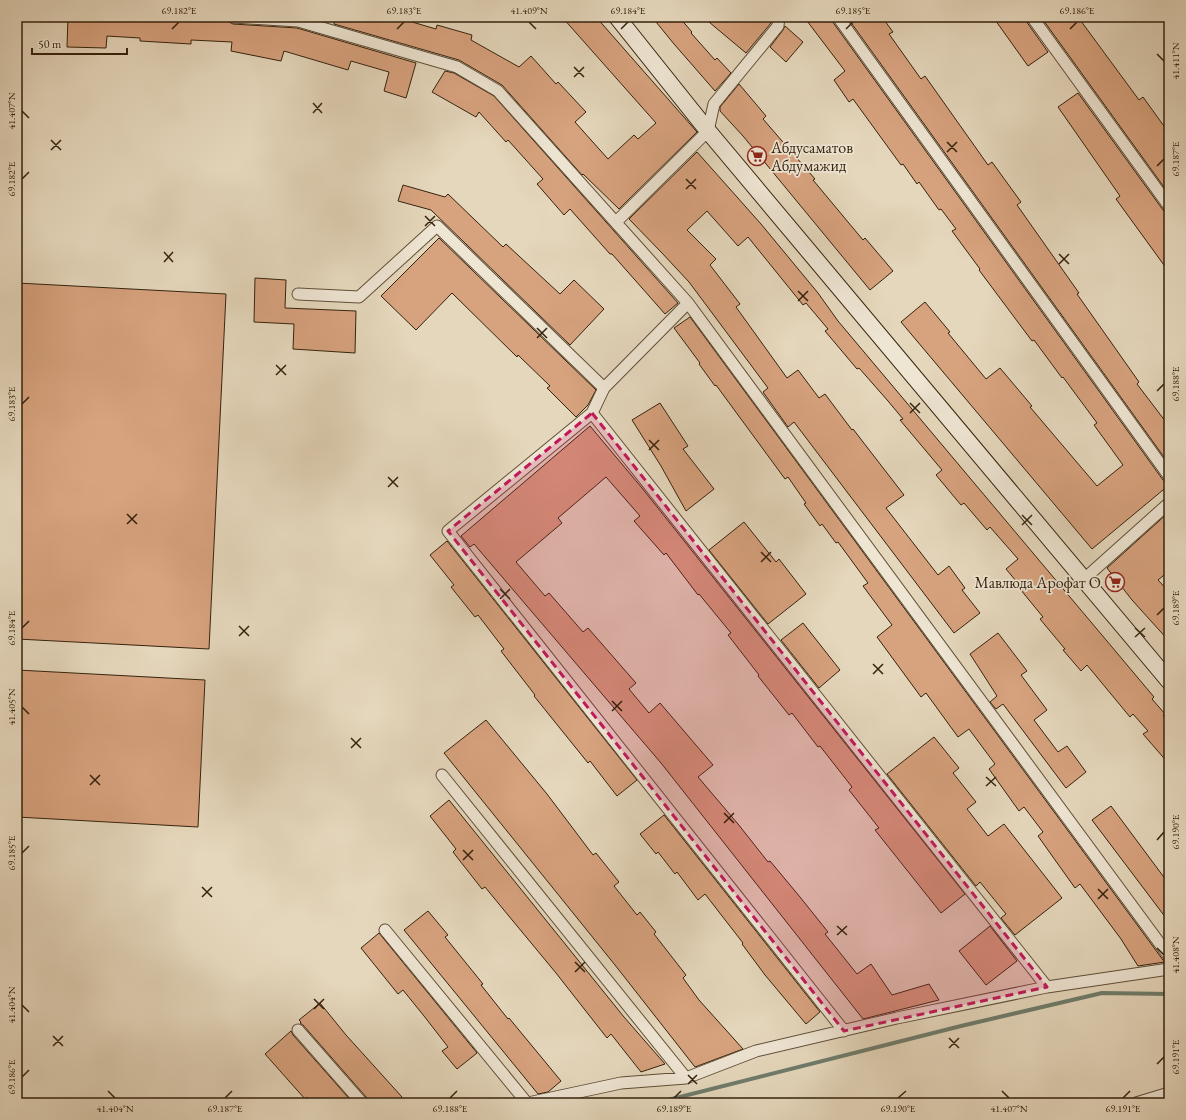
<svg xmlns="http://www.w3.org/2000/svg" width="1186" height="1120" font-family="'EB Garamond',serif">
	<style>
		.lines { fill: none; stroke-linecap: round; stroke-linejoin: round }
		.stream { stroke: #6f7d6c; stroke-width: 4 }
		.building { fill: #d7a27e; stroke: #34220d }
		.street-casing { stroke: #604f39; stroke-width: 13 }
		.secondary-casing { stroke: #34220d; stroke-width: 18 }
		.street { stroke: #eee5d3; stroke-width: 11 }
		.secondary { stroke: #eee5d3; stroke-width: 16 }
		.marked { fill: #c2185b; fill-opacity: 0.2; stroke: #c2185b; stroke-width: 3; stroke-dasharray: 8 5; stroke-linejoin: round }
		.ticks { fill: none; stroke: #34220d; stroke-width: 1.5 }
		.labels { text-anchor: middle; dominant-baseline: central; stroke-width: 3.5; stroke-linejoin: round; paint-order: stroke }
		.poi-label { font-size: 16px; fill: #34220d; stroke: #eee5d3; text-anchor: start }
		.neatline { fill: none; stroke: #34220d; stroke-width: 1.5 }
		.ticks-label { font-size: 10px; text-anchor: middle; fill: #34220d }
	</style>
	<rect width="100%" height="100%" fill="#e5d7bc"/>
	<filter id="stains"><feTurbulence type="fractalNoise" baseFrequency=".005" numOctaves="4"/><feColorMatrix values="0 0 0 0 .2 0 0 0 0 .09 0 0 0 0 .02 0 0 0 .5 -.17"/></filter>
	<radialGradient id="worn" r=".72"><stop offset=".6" stop-color="#630" stop-opacity="0"/><stop offset="1" stop-color="#630" stop-opacity=".3"/></radialGradient>
	<g class="lines">
		<path class="stream" d="M656,1103l305,-77 141,-33 67,1"/>
	</g>
	<path class="building" d="M68,17h79l45,2 35,2 6,3 64,4 119,35 -10,35 -22,-7 5,-19 -38,-11 -3,9 -64,-19 -3,10 -50,-10 1,-9 -41,-2v4l-51,-3v-3l-33,-2 -1,12 -39,-1z
		M335,17h60l41,12 1,-4 35,10 -1,5 48,27 12,-11 25,28 2,-2 28,30 -11,10 33,37 26,-24 4,4 18,-16 -94,-106h34l101,115 -78,77 -36,-35 -1,1 -80,-90 -43,-25 -125,-36z
		M652,17h27l13,15 -1,1 24,27 2,-2 14,15 -16,18 -41,-47z
		M703,17h69l-1,6 -25,30z
		M804,17h27l1,4 331,459 6,3v2l-77,64 -191,-227 24,-20 25,30 -2,1 38,46 14,-11 32,38 -2,1 67,79 26,-21 -29,-40 3,-2 -34,-46 -1,1 -28,-38 -2,1 -53,-71 1,-1 -28,-38 4,-2 -15,-20 -2,1 -20,-28 -2,2 -14,-20 -2,1 -48,-66 -4,3 -15,-22 11,-9z
		M847,17h35l11,15 -4,2 32,45 4,-3 63,89 4,-3 29,40 -4,3 62,88 -2,1 62,88 -2,2 32,42v38z
		M993,17h32l1,4 22,31 -20,14z
		M1041,17h37l61,83 4,-3 26,36v61z
		M785,26l18,16 -17,20 -16,-15 13,-17z
		M445,71l9,2 40,23 184,207 -13,11 -53,-60h-2l-40,-45 -6,6 -27,-31 6,-5 -35,-39 -2,2 -27,-30 -3,5 -44,-25z
		M739,84l27,32 -3,3 52,60 -2,1 50,60 2,-2 28,33 -23,19 -127,-154 -23,-25v-4z
		M1078,93l85,117 6,3v59l-53,-73 4,-3 -62,-89z
		M697,152l64,72 57,69 20,28 316,376 -2,2 13,15 -2,1 6,7v42l-26,-30 5,-3 -15,-17 -3,3 -43,-52 -6,6 -18,-21 2,-1 -25,-30 3,-2 -23,-28 2,-1 -16,-19 12,-10 -28,-32 -3,3 -23,-27 -3,2 -25,-30 6,-5 -42,-50 3,-1 -15,-18 -29,-33 -2,1 -32,-38 3,-2 -22,-26 -3,2 -55,-68 -10,9 -31,-35 -20,19 29,29 -6,6 30,39 -4,3 51,71 11,-8 21,28 6,-4 27,36 1,-1 51,66 -18,13 52,67 11,-9 16,22 -3,2 18,23 -26,20 -160,-211 -6,5 -25,-35 5,-4 -79,-106 -27,-29 -33,-34z
		M403,185l42,12 3,-3 55,53 3,-3 54,50 14,-14 30,29 -34,36 -139,-135 -33,-9z
		M439,238l157,152 -8,15 -12,12 -29,-29 3,-2 -32,-31 -1,2 -65,-64 -36,37 -35,-34z
		M255,278l31,2 -1,28 71,3 -1,42 -62,-4 1,-25 -40,-2z
		M17,283l209,11 -17,355 -192,-10z
		M690,317l473,643 2,2 -27,4 -17,-27 -41,-55 -5,4 -37,-52 5,-4 -19,-25 -5,4 -30,-42 6,-5 -26,-35 -11,8 -32,-44 -5,4 -44,-60 15,-12 -29,-39 5,-3 -30,-41 -2,1 -14,-19 -2,2 -16,-22 2,-1 -18,-26 -3,2 -69,-94 -1,1 -16,-22 1,-1 -26,-35z
		M660,403l28,43 -5,3 31,40 -28,22 -25,-45 -29,-46z
		M590,426l52,62 323,406 -24,19 -66,-83 4,-2 -30,-38 3,-3 -32,-41 -2,1 -26,-34 -3,2 -31,-39 1,-1 -31,-40 3,-2 -32,-39 -1,1 -32,-42 -2,2 -30,-34 6,-5 -34,-39 -48,41 4,5 -46,39 29,34 4,-3 34,39 5,-4 48,55 -7,6 20,24 11,-10 53,62 -15,12 40,47 30,38 2,-1 30,36 28,35 -3,2 32,40 14,-10 21,31 37,-11 10,16 -76,19 -202,-256 -187,-219 -4,3 -9,-11z
		M1169,512v59l-11,9 11,12v49l-37,-41 -25,-32z
		M744,522l32,40 3,-3 27,35 -38,30 -59,-74z
		M447,541l190,239 -20,16 -27,-35 -2,2 -54,-67 1,-1 -34,-44 3,-2 -26,-34 -3,2 -24,-30 3,-2 -24,-30z
		M803,623l37,47 -21,18 -38,-48z
		M998,633l29,38 -6,4 26,35 -13,10 24,32 9,-6 19,26 -20,16 -63,-84 -7,5 -6,-7 7,-6 -27,-42z
		M17,670l188,10 -7,147 -181,-10z
		M486,720l61,74 46,61 3,-2 23,29 -5,4 23,29 3,-3 16,20 -2,2 32,41 -3,3 16,22 44,49 -48,18 -80,-102 -171,-212z
		M934,737l25,31 -6,5 23,29 -9,7 21,27 16,-12 58,74 -47,37 -14,-17 5,-4 -26,-32 -4,4 -89,-112z
		M449,800l175,217 41,47 -24,8 -30,-38 -4,4 -51,-65 -48,-58 -23,-28 -3,2 -29,-37 3,-3 -26,-33z
		M1111,806l58,78v38l-77,-102z
		M664,815l156,197 -14,12 -41,-49 -23,-31 1,-1 -38,-49 -7,6 -21,-28 -2,2 -17,-22 -2,2 -16,-20z
		M428,911l20,24 -3,2 38,47 -2,1 27,34 1,-1 52,63 -13,11 -10,2 -134,-164z
		M990,926l27,35 -31,24 -27,-34z
		M379,933l98,120 -20,16 -15,-18 6,-4 -24,-31 -21,-26 -5,4 -37,-46z
		M320,1003l26,32 56,62 -6,6h-27l-2,-5 -64,-73 -3,-2 1,-1 -2,-2z
		M291,1031l2,4 60,68h-40l-6,-6 -2,2 -40,-45z"/>
	<g class="lines">
		<g class="street-casing">
			<path id="street" d="M233,17l65,4 159,46 41,24 190,212 481,653
				M838,17l331,459
				M1032,17l137,189
				M616,222l92,-91 6,-27 64,-78 1,-9
				M298,294l61,3 78,-71 167,162
				M688,303l-84,85 -12,25 -144,118 396,500
				M592,413l455,574
				M1083,580l86,-77
				M442,775l244,303
				M385,930l142,173
				M298,1030l64,73
				M528,1103l93,-20 65,-5 70,-27 141,-33 150,-31 122,-18
				M1136,1103l33,-10"/>
		</g>
		<g class="secondary-casing">
			<path id="secondary" d="M617,17l91,114 461,550"/>
		</g>
		<use href="#street" class="street"/>
		<use href="#secondary" class="secondary"/>
	</g>
	<path class="marked" d="M592,413l455,574 -203,44 -396,-500z"/>
	<path class="ticks" d="M529,22l7,7M172,29l7,-7M397,29l7,-7M621,29l7,-7M846,29l7,-7M1070,29l7,-7M1157,54l7,7M574,67l10,10M574,77l10,-10M313,103l9,10M22,111l7,7M313,113l9,-10M51,140l10,10M947,142l10,10M51,150l10,-10M947,152l10,-10M1157,166l7,-7M22,179l7,-7M686,179l10,10M686,189l10,-10M425,216l10,10M425,226l10,-10M164,252l9,10M1059,254l10,10M164,262l9,-10M1059,264l10,-10M798,291l10,10M798,301l10,-10M537,328l10,10M537,338l10,-10M276,365l10,10M276,375l10,-10M1157,391l7,-7M910,403l10,10M22,404l7,-7M910,413l10,-10M649,440l10,10M649,450l10,-10M388,477l10,10M388,487l10,-10M127,514l10,10M1022,515l10,10M127,524l10,-10M1022,525l10,-10M761,552l10,10M761,562l10,-10M500,589l10,10M500,599l10,-10M1157,615l7,-7M239,626l10,10M22,628l7,-7M1135,628l10,9M239,636l10,-10M1135,637l10,-9M873,664l10,10M873,674l10,-10M612,701l10,10M22,707l7,7M612,711l10,-10M351,738l10,10M351,748l10,-10M90,775l10,10M986,777l10,9M90,785l10,-10M986,786l10,-9M724,813l10,10M724,823l10,-10M1157,840l7,-8M463,850l10,10M22,853l7,-7M463,860l10,-10M202,887l10,10M1098,889l10,10M202,897l10,-10M1098,899l10,-10M837,926l10,9M837,935l10,-9M1157,948l7,7M575,962l10,10M575,972l10,-10M314,999l10,10M22,1005l7,7M314,1009l10,-10M53,1036l10,10M949,1038l10,10M53,1046l10,-10M949,1048l10,-10M1157,1064l7,-7M688,1075l9,9M22,1077l7,-7M688,1084l9,-9M108,1091l7,7M1002,1091l7,7M225,1098l7,-7M450,1098l7,-7M674,1098l7,-7M898,1098l8,-7M1123,1098l7,-7"/>
	<defs>
		<g id="supermarket-ring" transform="scale(1)"><circle r="9.5" fill="#eee5d3" stroke="#8f2418" stroke-width="1.5"/><path d="M-6-5.5h2.5l.6 2H6L4.5 2H-2.5L-4.4-4H-6ZM-1.5 3.2a1.3 1.3 0 1 0 .1 0ZM3 3.2a1.3 1.3 0 1 0 .1 0Z" fill="#8f2418"/></g>
	</defs>
	<g fill-rule="evenodd">
		<use href="#supermarket-ring" x="757" y="156"/>
		<use href="#supermarket-ring" x="1115" y="582"/>
	</g>
	<g class="labels">
		<g class="poi-label">
			<text x="771" y="147">Абдусаматов<tspan x="771" dy="18">Абдумажид</tspan></text>
			<text x="1101" y="582" text-anchor="end">Мавлюда Арофат О</text>
		</g>
	</g>
	<rect width="1186" height="1120" fill="none" stroke="#e5d7bc" stroke-width="44"/>
	<path d="M32 48v6h95v-6" fill="none" stroke="#34220d" stroke-width="2"/>
	<text x="38" y="48" font-size="12" fill="#34220d" stroke="#eee5d3" stroke-width="3" paint-order="stroke">50 m</text>
	<rect x="22" y="22" width="1142" height="1076" class="neatline"/>
	<g class="ticks-label">
		<text x="179" y="14">69.182°E</text>
		<text x="404" y="14">69.183°E</text>
		<text x="529" y="14">41.409°N</text>
		<text x="628" y="14">69.184°E</text>
		<text x="853" y="14">69.185°E</text>
		<text x="1077" y="14">69.186°E</text>
		<text transform="translate(1175 61) rotate(-90)" y="4">41.411°N</text>
		<text transform="translate(11 111) rotate(-90)" y="4">41.407°N</text>
		<text transform="translate(1175 159) rotate(-90)" y="4">69.187°E</text>
		<text transform="translate(11 179) rotate(-90)" y="4">69.182°E</text>
		<text transform="translate(1175 384) rotate(-90)" y="4">69.188°E</text>
		<text transform="translate(11 404) rotate(-90)" y="4">69.183°E</text>
		<text transform="translate(1175 608) rotate(-90)" y="4">69.189°E</text>
		<text transform="translate(11 628) rotate(-90)" y="4">69.184°E</text>
		<text transform="translate(11 707) rotate(-90)" y="4">41.405°N</text>
		<text transform="translate(1175 832) rotate(-90)" y="4">69.190°E</text>
		<text transform="translate(11 853) rotate(-90)" y="4">69.185°E</text>
		<text transform="translate(1175 955) rotate(-90)" y="4">41.408°N</text>
		<text transform="translate(11 1005) rotate(-90)" y="4">41.404°N</text>
		<text transform="translate(1175 1057) rotate(-90)" y="4">69.191°E</text>
		<text transform="translate(11 1077) rotate(-90)" y="4">69.186°E</text>
		<text x="115" y="1112">41.404°N</text>
		<text x="225" y="1112">69.187°E</text>
		<text x="450" y="1112">69.188°E</text>
		<text x="674" y="1112">69.189°E</text>
		<text x="898" y="1112">69.190°E</text>
		<text x="1009" y="1112">41.407°N</text>
		<text x="1123" y="1112">69.191°E</text>
	</g>
	<rect width="100%" height="100%" filter="url(#stains)"/>
	<rect width="100%" height="100%" fill="url(#worn)"/>
</svg>
